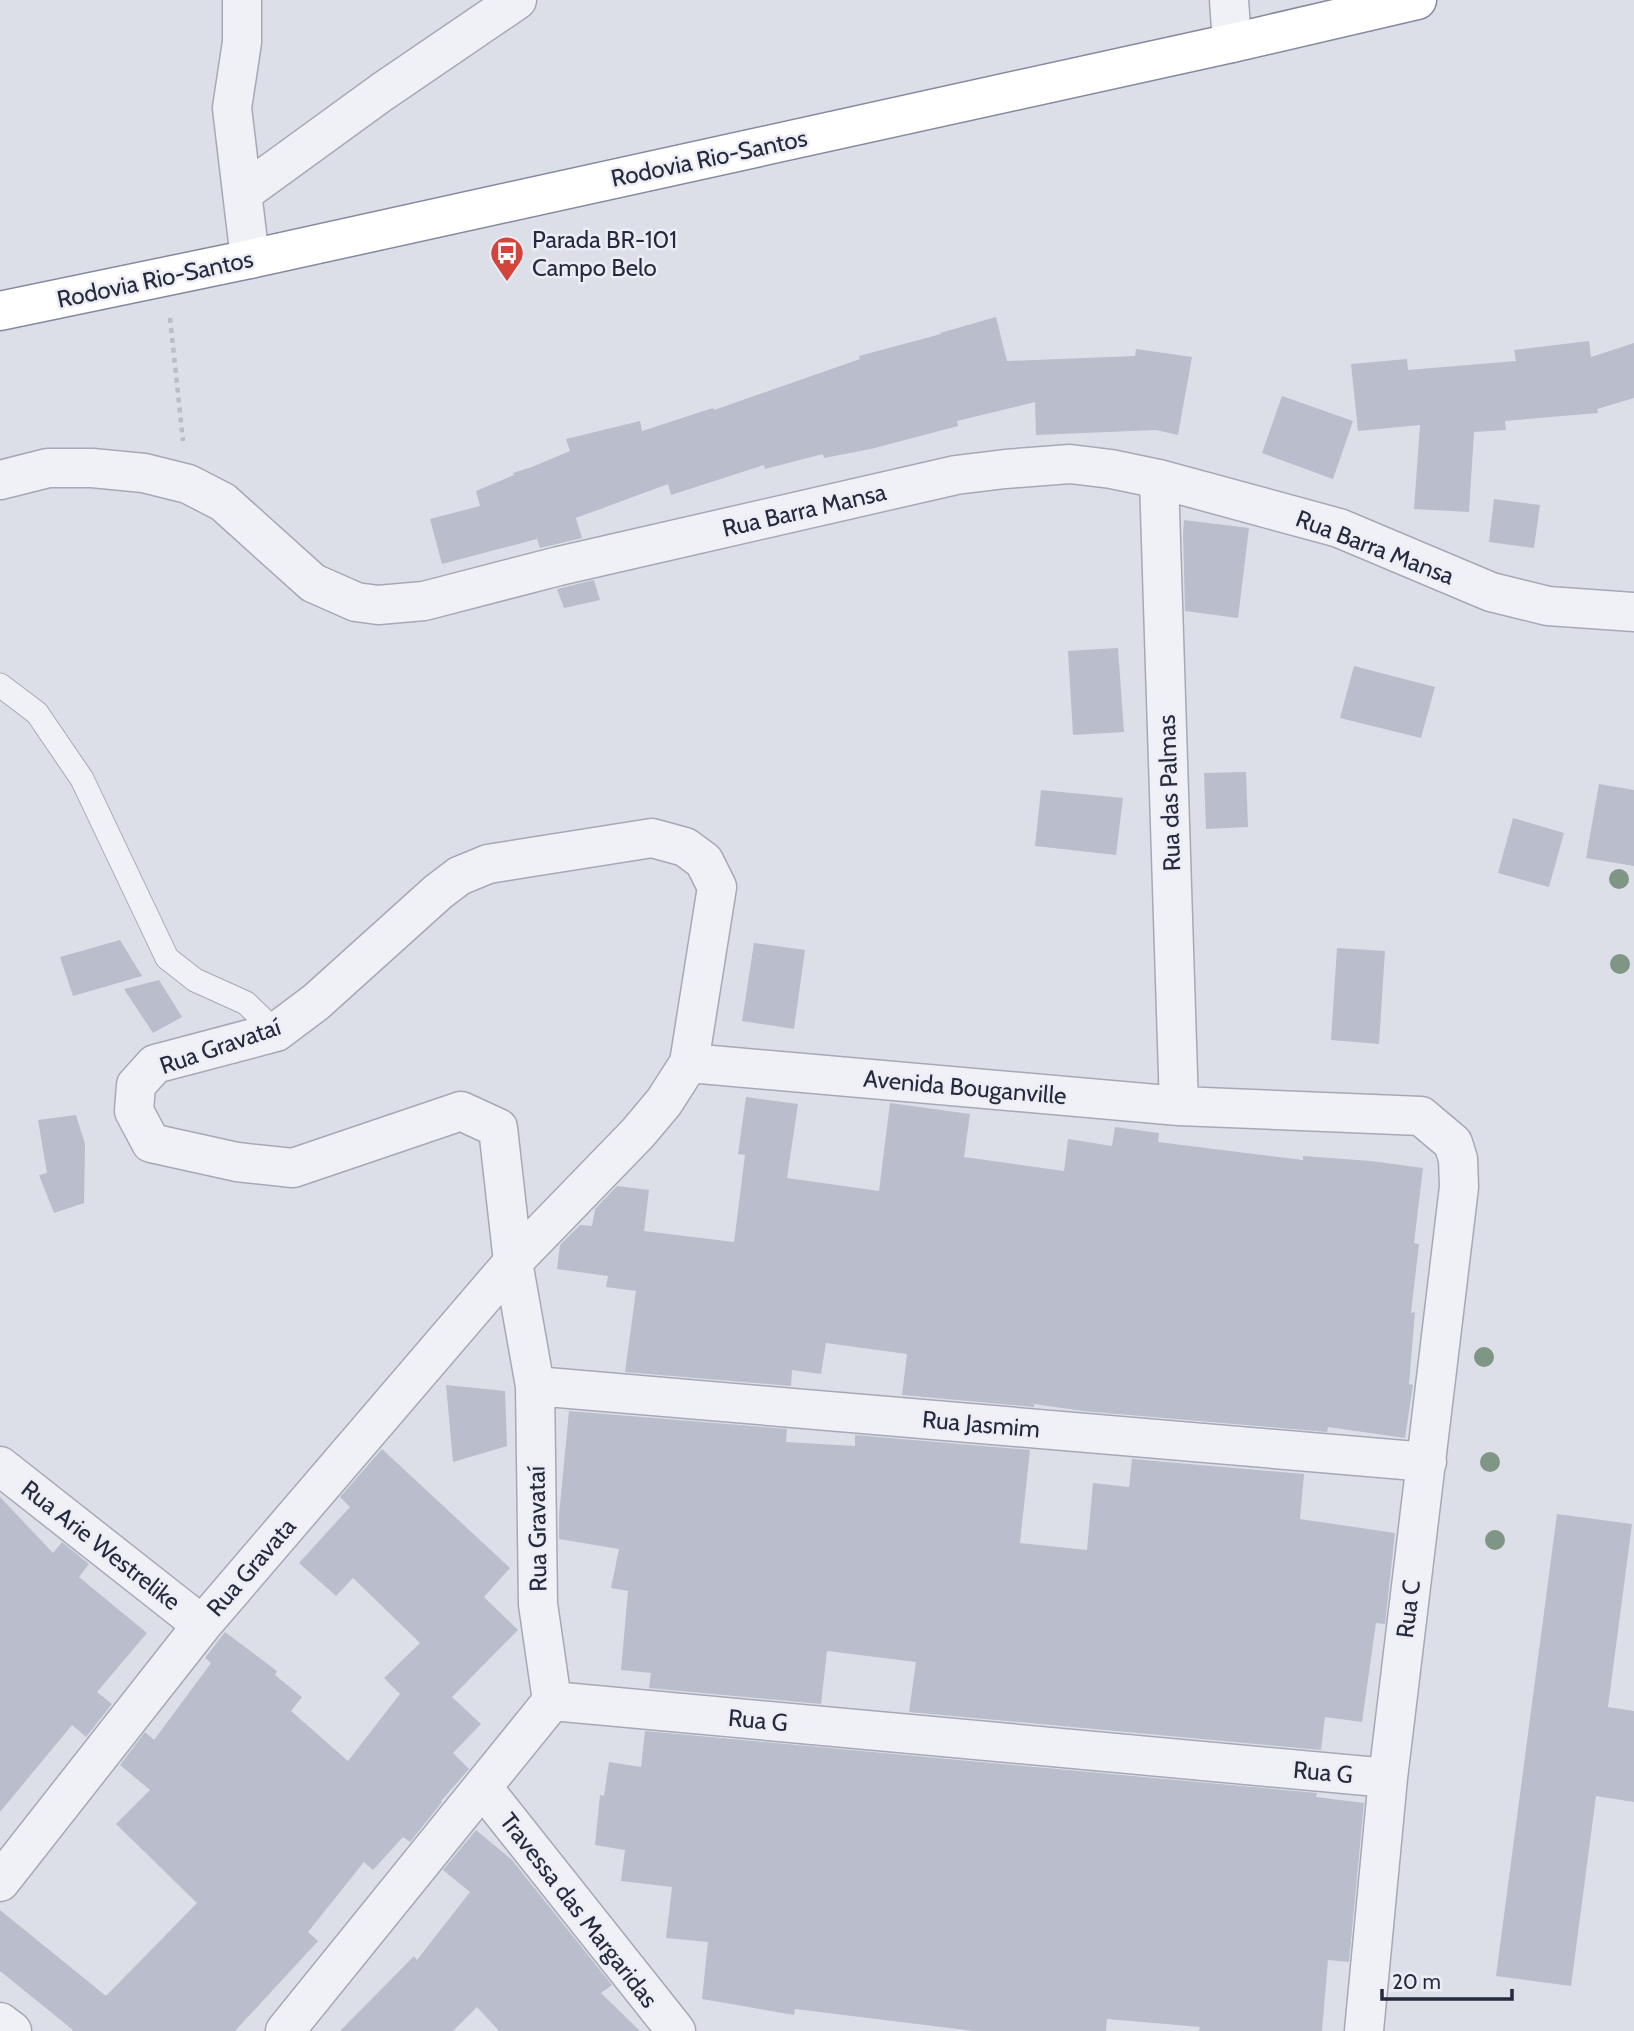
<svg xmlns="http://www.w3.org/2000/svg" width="1634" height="2031" font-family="Cabin,sans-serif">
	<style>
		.building { fill: #babdcb }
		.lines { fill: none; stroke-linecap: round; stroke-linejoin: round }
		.lane-casing { stroke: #a6a9b5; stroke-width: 25 }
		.street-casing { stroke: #a6a9b5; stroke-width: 41 }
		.highway-casing { stroke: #84899f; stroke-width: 41 }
		.path { stroke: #bbbdc6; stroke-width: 4.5; stroke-dasharray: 5 5; stroke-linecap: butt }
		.lane { stroke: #f0f1f6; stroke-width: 23 }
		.street { stroke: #f0f1f6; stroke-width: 38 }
		.highway { stroke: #fff; stroke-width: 38 }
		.tree { fill: #809685 }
		.labels { text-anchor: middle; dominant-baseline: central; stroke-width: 5; stroke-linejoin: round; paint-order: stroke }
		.street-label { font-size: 24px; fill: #262a3f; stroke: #edeef5 }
		.poi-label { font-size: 24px; fill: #262a3f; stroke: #edeef5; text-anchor: start }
	</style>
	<rect width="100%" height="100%" fill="#dddfe8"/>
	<path class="building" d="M996,317l11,44 128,-5 1,-7 56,8 -14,78 -22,-5 -120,5 -1,-33 -78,19 1,5 -87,23 -47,9 -1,-4 -58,15 -1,-4 -93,30 -3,-11 -92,34 6,20 -42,10 -3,-9 -95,25 -12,-45 50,-13 -4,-15 38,-16 -1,-2 19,-6 38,-16 -4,-12 74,-18 2,10 71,-23 1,2 146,-51 -1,-3 82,-22 -1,-1z
		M1589,341l2,16 43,-14v55l-37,11 1,4 -93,8 1,9 -32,2 -5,80 -55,-3 6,-84 -62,6 -7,-67 56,-5 1,11 108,-9 -2,-11z
		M1282,396l71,25 -20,58 -71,-26z
		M1494,499l46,6 -6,43 -45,-6z
		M1184,520l65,8 -11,90 -53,-7 -2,-78z
		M594,580l6,20 -36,8 -7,-19z
		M1118,648l6,84 -51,3 -5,-84z
		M1354,666l81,21 -14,51 -81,-20z
		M1246,772l2,55 -42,2 -2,-56z
		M1599,784l35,6v76l-48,-8z
		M1041,790l82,8 -7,57 -81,-9z
		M1513,818l51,15 -15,54 -51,-14z
		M120,940l22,36 -69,20 -13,-39z
		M754,943l51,7 -11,79 -52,-8z
		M1337,948l48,3 -6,93 -48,-4z
		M159,980l23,37 -29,16 -29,-44z
		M746,1097l52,7 -11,74 92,13 11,-88 80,11 -6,43 100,14 4,-32 44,7 3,-19 44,6 -1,9 145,18v-4l68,5 52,7 -9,75 5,1 -8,69 4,-1 -6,72 4,1 -8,53 -77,-11 -1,5 -244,-21 -49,-7v3l-132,-12 5,-41 -81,-11 -5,31 -29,-4 -1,16 -166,-14 11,-81 -30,-4 2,-11 -51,-7 3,-24 20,-20 12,1 3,-17 22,-23 32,4 -5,41 90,11 11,-87 -7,-1z
		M76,1115l9,29 -1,59 -30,10 -15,-38 8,-2 -9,-53z
		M446,1385l59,6 2,55 -54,16z
		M569,1411l218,18 -1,13 69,4v-11l175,15 -10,93 67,7 6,-67 36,4 3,-28 172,15 -4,45 95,14 -10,91 -9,-1 -14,99 -37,-5 -4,33 -412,-38 7,-50 -89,-11 -6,53 -172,-16 2,-15 -30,-3 7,-79 -17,-3 8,-39 -60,-10v-24z
		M382,1449l128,119 -26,29 34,33 -66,67 29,27 -28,29 16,16 -28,32 1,1 -32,40 -7,-5 -30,33 -9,-8 -56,70 10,9 -83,90h-163l1,-1 -73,-59v-61l106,86 91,-93 -81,-79 34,-34 -30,-25 25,-33 9,8 57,-77 -6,-5 20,-26 52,39 -2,4 27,22 -11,14 57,50 52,-67 -16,-16 36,-35 -67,-65 -17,18 -37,-33 51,-56 -10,-10z
		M0,1497l53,56 9,-11 27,22 -10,13 68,56 -50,59 15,12 -26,33 -14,-12 -72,87z
		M1557,1514l75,10 -24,183 26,4v91l-38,-6 -25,190 -75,-10z
		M645,1731l672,62 -1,4 48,6 -15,159 -21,-2 -6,71h-123l1,-4 -93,-8 -1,12h-132l-179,-22 -1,6 -92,-16 6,-57 -42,-4 6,-51 -51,-6 4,-31 -30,-5 5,-50 4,1 5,-34 32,5z
		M476,1830l36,30 100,125 -11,8 39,38h-141l-22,-24 -24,24h-113l74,-75 3,4 53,-68 -27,-22z"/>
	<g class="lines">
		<g class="lane-casing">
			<path id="lane" d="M0,685l37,28 45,66 85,179 28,22 51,23 30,29"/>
		</g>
		<g class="street-casing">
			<path id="street" d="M242,0v42l-10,66 18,151
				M1229,0l3,43
				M243,193l139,-101 135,-92
				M1159,479l20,627
				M0,480l48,-12h44l52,5 44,11 35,18 90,81 43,19 22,3 46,-4 135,-35 397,-91 49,-6 65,-5 41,5 48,10 180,49 152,64 57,14 86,6
				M535,1386l892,76
				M0,1466l202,159
				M552,1701l-14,-97 -3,-218 -22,-124 -15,-134 -37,-17 -168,57 -56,-6 -86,-19 -17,-32 2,-26 19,-21 121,-32 40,-30 122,-110 21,-16 29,-12 164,-26 33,9 19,14 13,26 -28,176
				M552,1701l836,77
				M483,1788l193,243
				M0,1882l202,-257 311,-363 125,-129 26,-31 25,-39 490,43 242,10 32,27 5,16 1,28 -71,591 -24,253
				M0,2022l12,9
				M285,2031l267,-330"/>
		</g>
		<g class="highway-casing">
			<path id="highway" d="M0,311l250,-52 982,-216 185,-43"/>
		</g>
		<path class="path" d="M170,318l13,123"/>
		<use href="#lane" class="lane"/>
		<use href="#street" class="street"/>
		<use href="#highway" class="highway"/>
	</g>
	<g class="tree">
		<circle cx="1619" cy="879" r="10"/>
		<circle cx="1620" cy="964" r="10"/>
		<circle cx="1484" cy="1357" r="10"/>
		<circle cx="1490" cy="1462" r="10"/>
		<circle cx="1495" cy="1540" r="10"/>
	</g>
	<defs>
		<g id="bus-pin" transform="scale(1.75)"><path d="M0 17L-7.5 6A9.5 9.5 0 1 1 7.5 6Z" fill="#d3453c" stroke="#edeef5"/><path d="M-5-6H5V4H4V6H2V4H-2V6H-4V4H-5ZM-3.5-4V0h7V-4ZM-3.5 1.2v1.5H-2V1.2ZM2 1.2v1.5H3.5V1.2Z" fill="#fff"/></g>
	</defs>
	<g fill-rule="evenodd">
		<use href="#bus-pin" x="507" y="253"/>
	</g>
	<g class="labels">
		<g class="street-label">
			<text transform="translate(709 158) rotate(-12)">Rodovia Rio-Santos</text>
			<text transform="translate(155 279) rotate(-12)">Rodovia Rio-Santos</text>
			<text transform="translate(804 510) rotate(-13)">Rua Barra Mansa</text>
			<text transform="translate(1375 547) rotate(21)">Rua Barra Mansa</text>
			<text transform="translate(1169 793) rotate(-92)">Rua das Palmas</text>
			<text transform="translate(220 1046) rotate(-19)">Rua Gravataí</text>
			<text transform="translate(965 1087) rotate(5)">Avenida Bouganville</text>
			<text transform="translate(981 1424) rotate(5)">Rua Jasmim</text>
			<text transform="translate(537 1529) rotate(-91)">Rua Gravataí</text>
			<text transform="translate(101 1545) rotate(38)">Rua Arie Westrelike</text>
			<text transform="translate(251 1567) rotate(-49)">Rua Gravata</text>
			<text transform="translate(1408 1609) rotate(-83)">Rua C</text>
			<text transform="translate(758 1720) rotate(5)">Rua G</text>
			<text transform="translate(1323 1772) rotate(5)">Rua G</text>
			<text transform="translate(579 1910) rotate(52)">Travessa das Margaridas</text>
		</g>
		<g class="poi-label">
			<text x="532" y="239">Parada BR-101<tspan x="532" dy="28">Campo Belo</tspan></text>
		</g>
	</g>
	<path d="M1382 1989v10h130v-10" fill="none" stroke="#262a3f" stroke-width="3.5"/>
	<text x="1392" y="1989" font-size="21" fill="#262a3f" stroke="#edeef5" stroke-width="5" paint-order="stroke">20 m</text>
</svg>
